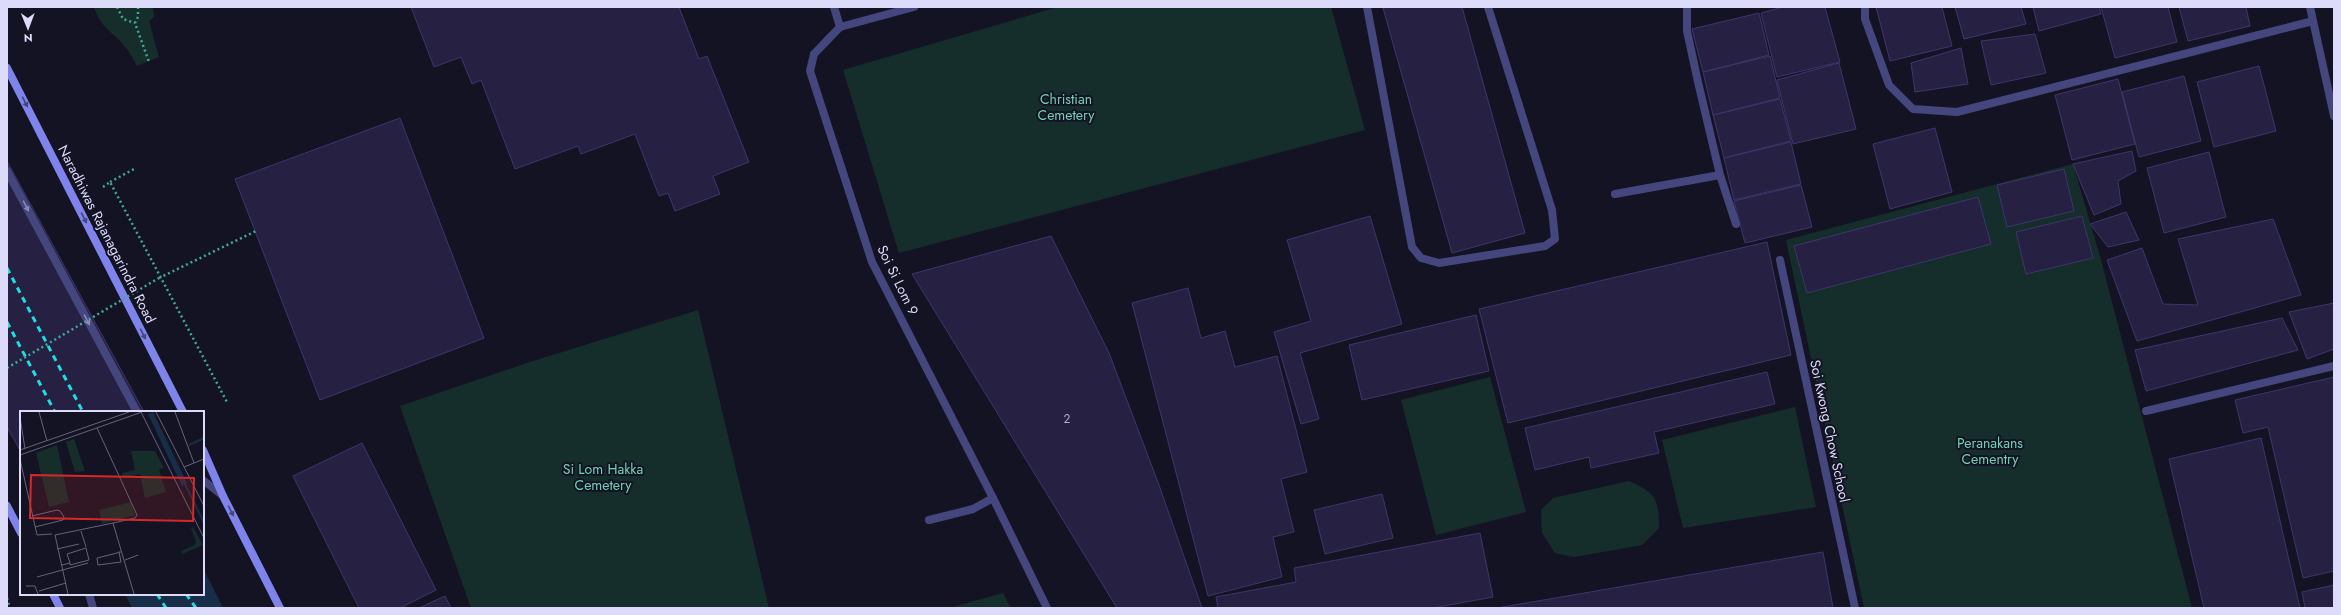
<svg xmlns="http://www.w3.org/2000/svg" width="2341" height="615" font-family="Jost,sans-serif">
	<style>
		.green { fill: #162e2b }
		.water { fill: #182e48 }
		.building { fill: #262143; stroke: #3d366c }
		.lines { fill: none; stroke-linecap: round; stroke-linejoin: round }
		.path { stroke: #41a89b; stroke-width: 2.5; stroke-dasharray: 2 3; stroke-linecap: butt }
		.lane { stroke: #44467d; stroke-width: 8 }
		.street { stroke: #44467d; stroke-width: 8 }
		.secondary { stroke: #7f84ed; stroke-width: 8 }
		.rail { stroke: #22dadf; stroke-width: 3; stroke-dasharray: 6 5; stroke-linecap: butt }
		.path-bridge { stroke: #41a89b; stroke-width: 2.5; stroke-dasharray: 2 3; stroke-linecap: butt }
		.oneway { fill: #44467e }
		.oneway2 { fill: #8889b5 }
		.labels { text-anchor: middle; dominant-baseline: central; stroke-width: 4; stroke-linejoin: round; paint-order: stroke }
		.number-label { font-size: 12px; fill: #aeaccc }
		.park-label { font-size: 14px; fill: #71d0b2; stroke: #141324 }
		.street-label { font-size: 14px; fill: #dcdbfa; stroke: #141324 }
		.inset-river { fill: none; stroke: #182e48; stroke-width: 2 }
		.inset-road { fill: none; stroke: #64637a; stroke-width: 1 }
		.view { fill: #d62828; fill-opacity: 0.15; stroke: #d62828; stroke-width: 2 }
		.inset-edge { fill: none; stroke: #dcdbfa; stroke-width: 2 }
	</style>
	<rect width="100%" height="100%" fill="#141324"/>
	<path class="green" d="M94,7h59l1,10 -5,4 10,36 -22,9c-3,-5 -6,-12 -10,-17 -11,-16 -26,-19 -33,-42z
		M1058,7h273l34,123 -466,123 -56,-183z
		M2073,164l28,96 91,348h-328l-78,-368z
		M698,310l71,298h-298l-71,-202 130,-44z
		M1490,377l36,135 -90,23 -35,-135z
		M1795,407l21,100 -133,21 -21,-88z
		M1629,481c27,12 30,18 30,47l-17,17 -68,12 -19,-4 -13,-20 -1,-23 12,-12z
		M1003,593l8,15h-62z"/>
	<path class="water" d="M203,568l20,40h-91l-7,-14h78z"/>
	<path class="building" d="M411,7h268l20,52 8,-3 42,106 -36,14 7,18 -45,17 -7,-18 -9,3 -24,-62 -54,20 -3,-8 -63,23 -34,-89 -9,4 -11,-27 -27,10z
		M1387,7h75l63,226 -73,20 -69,-245z
		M1783,7h42l15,55 -63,15 -16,-64z
		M1876,7h66l10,39 -62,15z
		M1955,7h66l5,17 -62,15z
		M2033,7h66l2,7 -62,17z
		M2101,7h67l9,35 -62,16z
		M2179,7h67l4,19 -62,15z
		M1759,13l10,42 -66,17 -11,-43z
		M2035,34l11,39 -55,12 -10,-44z
		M1961,48l7,36 -53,8 -4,-29z
		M1770,56l10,42 -67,17 -10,-43z
		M1839,63l17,66 -63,15 -16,-64z
		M2259,66l17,65 -62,16 -17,-65z
		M2184,76l17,65 -62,16 -17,-65z
		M2118,79l17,65 -63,16 -17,-65z
		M1780,99l11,42 -67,17 -11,-43z
		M400,118l84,220 -164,62 -85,-221z
		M1935,128l17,64 -62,17 -17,-65z
		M1791,142l10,42 -67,16 -10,-42z
		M2132,151l4,20 -18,10 3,23 -27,11 -21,-51z
		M2209,152l17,65 -62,16 -17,-65z
		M7,161l137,251h-123v40l-14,-25z
		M2064,169l10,42 -67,16 -10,-42z
		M1801,185l11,42 -67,16 -11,-42z
		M1978,197l13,47 -184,49 -13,-47z
		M2126,212l13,28 -31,7 -18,-23z
		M1370,216l32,108 -102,29 19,66 -18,5 -27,-92 37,-11 -24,-81z
		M2082,216l11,42 -67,16 -10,-42z
		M2273,219l28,76 -164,46 -30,-81 35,-12 21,56 35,1 -20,-66z
		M1051,236l58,117 50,132 43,123h-85l-205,-334z
		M1767,242l24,113 -283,68 -29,-114z
		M1188,288l13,50 24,-7 10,36 42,-11 30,116 -26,7 13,53 -21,5 9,40 -74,19 -76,-293z
		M2334,303v46l-27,10 -18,-47z
		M1476,315l13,56 -127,29 -13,-55z
		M2282,318l16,32 -152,41 -11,-41z
		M1767,372l8,32 -121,28 5,21 -68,15 -2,-11 -54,13 -10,-42z
		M2334,377v194l-31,7 -35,-151 -25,6 -8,-33z
		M2261,438l39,170h-96l-35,-149z
		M362,443l74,147 -36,18h-41l-66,-132z
		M1382,494l11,44 -68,16 -11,-44z
		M1480,533l13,64 -60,11h-215l-2,-11 80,-15 -2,-14z
		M1823,552l10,56h-336z
		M2334,585v23h-29l-3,-16z
		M445,596l6,12h-32z"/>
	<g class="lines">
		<path class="path" d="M117,7l6,12 12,4
			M138,7v10l-3,6 14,39
			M110,182l26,-14
			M103,187l7,-5 117,220
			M159,278l97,-47
			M7,598l3,10"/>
		<path class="lane" d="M834,7l6,20
			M1367,7l45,240 9,11 18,5 106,-17 10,-7 -3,-29 -64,-203
			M1687,7v24l11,51 22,93 16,49
			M7,171l130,241
			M1615,194l105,-19
			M1780,260l75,348
			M2146,411l188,-45
			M203,480l20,16
			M929,520l44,-11 20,-11
			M89,594l4,14"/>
		<path class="street" d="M914,7l-74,20 -26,27 -4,17 62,191 121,236 54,110
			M1865,7v12l24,66 24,24 44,3 356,-91
			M2310,7l24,109"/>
		<path class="secondary" d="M7,68l176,344
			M203,450l20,46 57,112
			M7,506l14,27
			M53,594l7,14"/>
		<path class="rail" d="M7,268l76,144
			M7,322l48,90
			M157,594l9,14
			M186,594l10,14"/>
		<path class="path-bridge" d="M7,368l152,-90"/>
	</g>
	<defs><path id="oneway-solid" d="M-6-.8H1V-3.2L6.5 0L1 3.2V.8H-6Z"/></defs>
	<g class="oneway">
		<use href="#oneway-solid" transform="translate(25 102) rotate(63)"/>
		<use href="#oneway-solid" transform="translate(84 218) rotate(63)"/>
		<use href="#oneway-solid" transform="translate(143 334) rotate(63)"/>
		<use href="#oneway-solid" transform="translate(231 511) rotate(63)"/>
	</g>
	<g class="oneway2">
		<use href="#oneway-solid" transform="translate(26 206) rotate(62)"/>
		<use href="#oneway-solid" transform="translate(87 320) rotate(62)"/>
	</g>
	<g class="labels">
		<g class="number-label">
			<text x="1067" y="419">2</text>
		</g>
		<g class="park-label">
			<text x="1066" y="99">Christian<tspan x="1066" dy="16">Cemetery</tspan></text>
			<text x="1990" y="443">Peranakans<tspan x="1990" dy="16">Cementry</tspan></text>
			<text x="603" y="469">Si Lom Hakka<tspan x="603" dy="16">Cemetery</tspan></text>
		</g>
		<g class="street-label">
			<text transform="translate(107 234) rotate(63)">Naradhiwas Rajanagarindra Road</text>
			<text transform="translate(898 280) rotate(64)">Soi Si Lom 9</text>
			<text transform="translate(1830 431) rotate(78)">Soi Kwong Chow School</text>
		</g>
	</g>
	<g transform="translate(20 411)">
		<rect width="184" height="184" fill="#141324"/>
		<path d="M54,28l11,32 -10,1 -9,-30zM37,34l12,57 -20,5 -13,-54zM111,40h24l9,17 -5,1 7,23 -21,6 -5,-24 -16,4 -2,-5 13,-3zM111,91l4,13 -33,9 -3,-14zM173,116l10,18 -21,9 -1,-3 14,-6 1,-4 -5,-13z" fill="#162e2b"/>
		<path d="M133,1l34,71 -5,3 -34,-72z" fill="#182e48"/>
		<path class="inset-river" d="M169,34l15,-7M164,71l20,41"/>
		<path class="inset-road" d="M19,1l8,29M121,1l63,126M136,1l48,94M155,1l19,51M0,6l5,32M0,39l109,-38M0,44l122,-43M0,48l17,76 15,-1M164,56l20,-8M12,105l25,-6 3,1 4,6 -1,3 -28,7M93,112l21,71M61,120l5,16M37,138l22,-5M99,141l2,10 -23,3 -1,-7 20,-5 2,-1h2M105,149l13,-5M42,154l8,-2 -3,-9 19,-6 3,12 -19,5v-2M17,166l51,-14M6,175h9l3,8M19,180l27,-8M48,183l-13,-59 58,-12 22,-5 2,-3 -40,-87"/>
		<path class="view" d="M11,64l163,3 -1,43 -163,-3z"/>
		<rect width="184" height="184" class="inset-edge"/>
	</g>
	<rect width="2341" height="615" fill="none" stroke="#dcdbfa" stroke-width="16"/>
	<g transform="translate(28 28) rotate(179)" stroke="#141324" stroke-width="3" paint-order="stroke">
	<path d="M0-3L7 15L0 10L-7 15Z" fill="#dcdbfa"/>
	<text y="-6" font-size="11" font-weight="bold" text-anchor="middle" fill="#dcdbfa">N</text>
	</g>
</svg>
